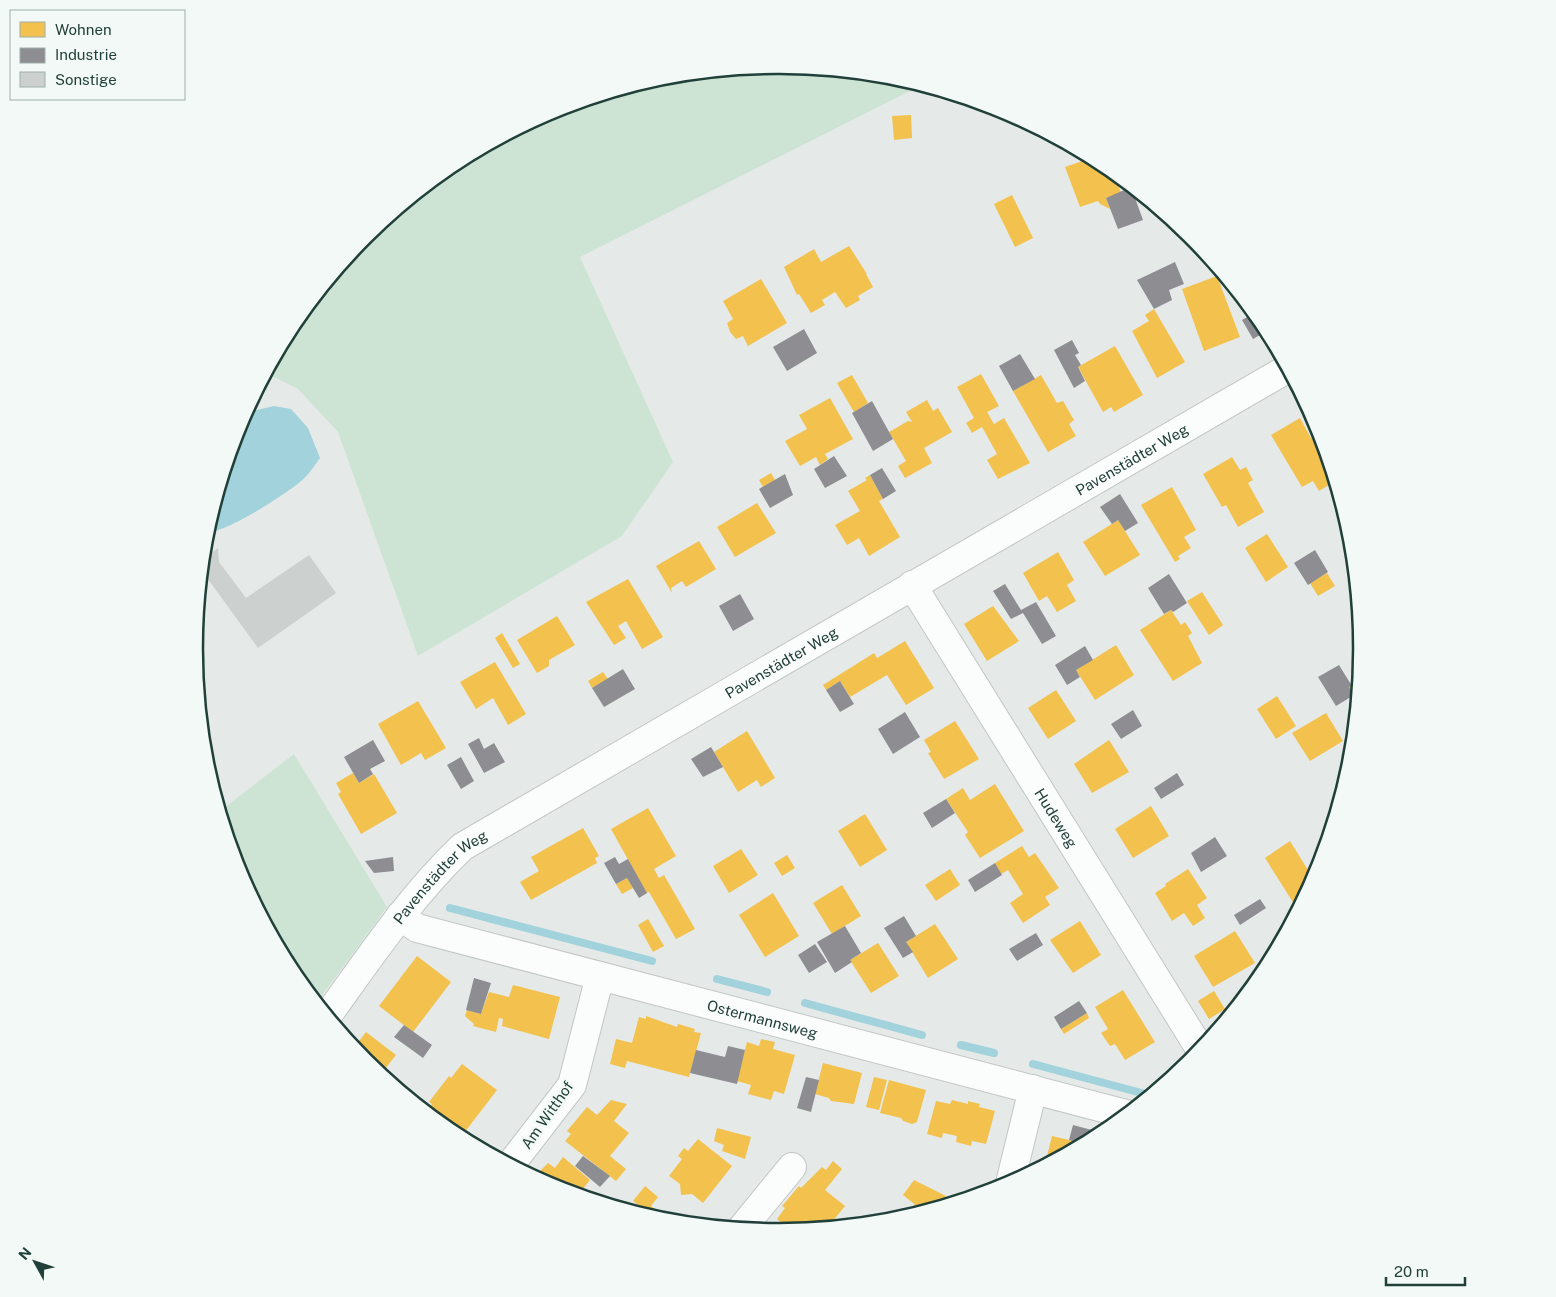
<svg xmlns="http://www.w3.org/2000/svg" width="1556" height="1297" font-family="'Public Sans',sans-serif">
	<style>
		.green { fill: #cde4d5 }
		.water { fill: #a2d2dc }
		.homes { fill: #f2c14e }
		.industry { fill: #8d8d92 }
		.lines { fill: none; stroke-linecap: round; stroke-linejoin: round }
		.stream { stroke: #a2d2dc; stroke-width: 8 }
		.building { fill: #ccd1cf }
		.minor-casing { stroke: #c2c7c5; stroke-width: 30 }
		.minor { stroke: #fbfcfc; stroke-width: 28 }
		.labels { text-anchor: middle; dominant-baseline: central; stroke-width: 5; stroke-linejoin: round; paint-order: stroke }
		.street-label { font-size: 15px; fill: #204039; stroke: #f3f9f6 }
		.rim { fill: none; stroke: #204039; stroke-width: 2.5 }
	</style>
	<rect width="100%" height="100%" fill="#e5eae8"/>
	<path class="green" d="M778,65l114,11 30,9 -342,172 93,205 -51,74 -204,120 -80,-224 -40,-43 -24,-12 -15,10 34,-63 73,-88 88,-73 101,-54 109,-33z
		M294,754l93,153 -70,95 -24,-30 -54,-100 -19,-61z"/>
	<path class="water" d="M274,406l17,3 17,19 12,30c-6,8 -12,18 -20,24 -16,13 -75,52 -94,50l36,-113 11,-8z"/>
	<path class="homes" d="M911,115l1,23 -18,2 -2,-24z
		M1091,158l22,14 8,21 -15,5 4,11 -10,-5 -2,-3 -18,6 -15,-40z
		M1012,195l21,43 -18,9 -21,-43z
		M1155,206l9,8 -7,3z
		M849,246l18,28h-1l7,13 -15,9 2,4 -14,8 -11,-16 -13,8 3,5 -14,8 -12,-19 -2,1 -13,-28 30,-18 7,13z
		M1217,276l23,61 -36,14 -22,-62z
		M761,279l26,44 -39,23 -5,-10 -7,3 -6,-7 -3,-9 6,-4 -10,-18z
		M1154,309l31,53 -28,16 -25,-47 17,-10 -4,-6z
		M1115,346l28,49 -29,17 -3,-5 -8,5 -25,-45z
		M981,374l18,32 -12,6 7,12 10,-6 26,45 -32,16 -11,-19 10,-6 -15,-27 -10,6 -6,-10 8,-5 -17,-31z
		M852,375l16,28 -14,9 -17,-29z
		M1041,375l16,28 6,-2 11,19 -5,4 7,12 -28,16 -35,-61z
		M830,398l23,41 -28,15 3,5 -8,6 -4,-8 -16,9 -15,-25 22,-12 -8,-14z
		M927,400l6,11 5,-3 14,24 -28,16 8,15 -27,15 -7,-12 8,-5 -17,-29 19,-11 4,1 -6,-10z
		M1300,418l11,20 6,-3 7,12 10,35 -15,9 -6,-10 -11,6 -31,-52z
		M1232,457l8,13 6,-3 7,13 -5,3 16,29 -26,15 -12,-22 -4,2 -19,-33z
		M771,473l4,7 -12,7 -4,-7z
		M870,475l13,24 -4,2 21,36 -31,19 -10,-18 -12,7 -12,-20 25,-14 -12,-20 19,-11 -2,-2z
		M1172,487l24,43 -12,7 7,11 -13,8 2,3 -5,3 -34,-57z
		M757,503l19,30 -41,24 -18,-30z
		M1118,520l22,35 -35,21 -22,-34z
		M1267,534l21,33 -22,15 -21,-34z
		M699,541l17,28 -30,18 -4,-6 -11,7 1,5 -16,-27z
		M1352,551l1,7v6l-6,-10z
		M1058,552l16,28 -7,5 9,16 -19,11 -10,-16 -8,5 -16,-28z
		M1327,573l8,13 -17,10 -8,-13z
		M628,579l35,58 -21,12 -16,-28 -8,5 8,12 -12,7 -28,-43z
		M1202,592l21,33 -14,10 -22,-34z
		M993,606l26,35 -32,20 -23,-37z
		M1171,610l10,15 4,-3 7,11 -4,3 14,27 -29,18 -33,-51z
		M557,616l18,29 -26,15v6l-12,7 -20,-33z
		M502,633l18,31 -7,4 -18,-30z
		M905,641l29,47 -28,17 -19,-30 -37,22 -10,-16 -14,9 -3,-5 51,-32 3,5z
		M1116,645l18,30 -39,25 -19,-30z
		M495,662l31,52 -18,11 -15,-27 -17,11 -16,-27z
		M603,672l5,7 -16,9 -4,-7z
		M1358,682l-1,17 -8,-12z
		M1056,690l20,31 -28,18 -20,-31z
		M1277,696l19,30 -20,13 -19,-30z
		M418,701l28,47 -21,12 -4,-7 -20,12 -23,-41z
		M1326,713l17,28 -33,20 -18,-28z
		M955,721l24,38 -35,20 -16,-26 3,-1 -7,-12z
		M747,731l28,47 -14,9 -4,-7 -19,12 -24,-40z
		M1109,740l20,32 -37,21 -18,-29z
		M353,773l6,10 15,-9 23,39 -36,21 -23,-40 3,-2 -5,-9z
		M995,784l29,47 -44,27 -15,-23 3,-3 -22,-33 17,-11 7,12z
		M1151,806l18,30 -36,22 -18,-29z
		M648,808l28,48 -22,13 5,9 5,-3 31,54 -19,10 -27,-47 -2,1 -6,-10 -30,-54z
		M865,814l22,36 -27,17 -22,-36z
		M583,828l16,28 -4,2 2,5 -66,37 -11,-18 19,-11 -8,-14z
		M1290,841l18,29 2,1 7,-5 1,2 -22,39 -31,-49z
		M1022,846l7,11 6,-4 24,35 -14,9 5,8 -27,18 -13,-20 13,-9 -15,-24 -7,4 -6,-11z
		M741,849l17,26 -29,18 -16,-27z
		M787,855l8,13 -13,8 -8,-13z
		M950,869l10,16 -24,16 -11,-16z
		M1188,869l19,29 -10,7 8,13 -12,8 -9,-13 -12,8 -17,-28 11,-7 -1,-2z
		M627,878l6,10 -11,6 -6,-10z
		M842,885l19,31 -29,18 -19,-31z
		M773,893l26,43 -34,21 -26,-42z
		M648,919l16,27 -11,6 -15,-27z
		M1080,921l21,34 -28,18 -23,-33z
		M935,924l23,35 -30,19 -22,-36z
		M1235,931l20,32 -42,24 -19,-31z
		M878,943l21,33 -28,17 -21,-33z
		M417,956l34,26 -38,50 -34,-26z
		M513,985l47,12 -11,42 -47,-13 1,-7 -4,-1 -3,14 -23,-6 1,-2 -9,-8 2,-6 14,4 8,-22 20,5z
		M1123,990l32,52 -30,18 -10,-16 -5,2 -9,-13 7,-4 -13,-22z
		M1214,991l11,18 -16,10 -11,-18z
		M1087,1013l2,5 -25,16 -3,-5z
		M646,1016l31,11 1,-3 17,5 -1,3 7,1 -12,44 -62,-16 -2,7 -15,-4 6,-25 16,4 7,-26 7,2z
		M366,1032l30,23 -11,14 9,6 -5,6 -24,-20 -16,-19 7,3z
		M761,1039l14,3 -2,7 22,6 -11,39 -10,-3 -3,9 -23,-6 3,-9 -14,-4 10,-39 12,4z
		M823,1063l39,10 -8,31 -23,-3 -2,-3 -14,-4z
		M462,1064l35,26 -36,47 -34,-26 5,-7 -3,-2 20,-26 2,2z
		M874,1077l13,3 -8,30 -13,-3z
		M889,1080l37,10 -9,32 -5,2 -9,-3 -2,-3 -21,-5z
		M611,1100l16,4 -13,17 15,12 -19,23 16,13 -10,12 -51,-40 6,-7 -4,-3 20,-24 10,8z
		M952,1100l16,4v-3l12,3 -1,3 16,4 -9,33 -14,-3 -1,5 -15,-4 1,-6 -14,-3 -1,5 -15,-4 9,-33 14,3z
		M717,1128l34,9 -6,22 -23,-8 2,-6 -10,-4z
		M1052,1136l17,4 14,4 -38,20z
		M698,1139l34,27 -29,37 -11,-9 -11,1 -1,-11 -11,-8 13,-17 -4,-3 6,-8 4,3z
		M563,1157l27,23 -8,10 -4,-3 -4,6 -20,-6 -20,-10 14,-14 7,5z
		M833,1161l9,8 -17,21 20,16 -17,21 -37,4 -14,-12 8,-11 -3,-2 17,-20 2,2 21,-21 4,3z
		M914,1180l32,16 -9,11 -14,4 -20,-16z
		M645,1186l13,11 -7,9 19,15 -32,-8 4,-5 -9,-7z
		M914,1205l9,6 -19,6z"/>
	<path class="industry" d="M1131,187l12,33 -25,9 -12,-31z
		M1175,262l9,22 -15,6 3,10 -18,9 -17,-29z
		M1254,313l13,18 -14,8 -11,-19z
		M804,329l13,24 -30,18 -14,-24z
		M1072,340l7,13 -4,2 6,10 -3,2 7,14 -11,7 -20,-38z
		M1020,354l15,25 -22,12 -14,-25z
		M872,401l21,38 -20,12 -21,-38z
		M834,456l13,20 -22,12 -11,-19z
		M882,468l14,23 -13,8 -13,-24z
		M785,474l8,21 -23,13 -11,-19z
		M1120,494l18,29 -13,8 -7,-11 -6,4 -12,-17z
		M1315,550l13,22 -20,13 -14,-22z
		M1169,574l18,29 -14,9 -2,-2 -7,4 -16,-26z
		M1005,584l16,26 15,-8 20,34 -14,8 -19,-31 -12,6 -18,-28z
		M740,594l14,25 -21,12 -14,-25z
		M1085,646l8,14 -17,10 4,7 -13,8 -12,-20z
		M1339,665l13,21 -3,1 5,8 -18,11 -18,-29z
		M623,669l12,20 -31,18 -12,-19z
		M840,681l14,23 -14,8 -14,-22z
		M1133,710l9,16 -21,13 -10,-15z
		M905,712l15,25 -27,17 -15,-25z
		M479,738l5,11 10,-6 11,19 -21,11 -16,-29z
		M373,740l12,21 -15,8 3,5 -14,9 -15,-26z
		M711,747l12,20 -20,10 -12,-18z
		M461,757l13,24 -13,8 -14,-24z
		M1177,773l7,12 -23,14 -7,-11z
		M946,799l9,14 -23,15 -9,-15z
		M1215,837l12,19 -26,16 -10,-19z
		M393,857l1,14 -20,2 -9,-12z
		M615,857l4,7 9,-5 19,34 -8,5 -12,-20 -11,6 -12,-21z
		M995,863l7,12 -27,17 -7,-12z
		M1260,899l6,9 -26,17 -6,-10z
		M904,916l12,20 -10,6 7,10 -10,6 -19,-30z
		M845,926l16,27 -11,7 2,2 -17,11 -18,-31z
		M1036,933l7,12 -26,16 -8,-12z
		M815,944l12,18 -18,11 -11,-18z
		M474,978l17,5 -10,31 -15,-4z
		M1079,1001l8,12 -26,16 -7,-12z
		M404,1025l28,20 -9,13 -29,-21z
		M728,1046l17,4 -8,34 -47,-11 6,-23 29,7z
		M806,1077l13,3 -8,32 -14,-4z
		M1073,1125l30,8 -20,11 -14,-4z
		M583,1156l27,20 -10,11 -25,-21z
		M780,1222l11,9h-19z"/>
	<g class="lines">
		<path class="stream" d="M450,908l202,53
			M717,979l50,13
			M805,1003l117,32
			M961,1045l33,8
			M1033,1064l116,31"/>
	</g>
	<path class="building" d="M218,548l1,14 27,36 63,-43 27,38 -78,55 -56,-77 1,-12z"/>
	<g class="lines">
		<g class="minor-casing">
			<g id="minor">
				<path id="s1" d="M912,585l288,464"/>
				<path id="s2" d="M400,916l17,12 709,186"/>
				<path id="s3" d="M328,1015c42,-58 82,-118 134,-168l825,-478"/>
				<path d="M511,1164l61,-79 28,-109"/>
				<path d="M1010,1183l23,-94"/>
				<path d="M742,1228l50,-61"/>
			</g>
		</g>
		<use href="#minor" class="minor"/>
	</g>
	<g class="labels">
		<g class="street-label">
			<text stroke="none"><textPath href="#s3" startOffset="989">Pavenstädter Weg</textPath></text>
			<text stroke="none"><textPath href="#s3" startOffset="584">Pavenstädter Weg</textPath></text>
			<text stroke="none"><textPath href="#s1" startOffset="274">Hudeweg</textPath></text>
			<text stroke="none"><textPath href="#s3" startOffset="179">Pavenstädter Weg</textPath></text>
			<text stroke="none"><textPath href="#s2" startOffset="378">Ostermannsweg</textPath></text>
			<text transform="translate(547 1115) rotate(-55)">Am Witthof</text>
		</g>
	</g>
	<path d="M0 0H1556V1297H0ZM777 74H779A574 574 0 0 1 1353 648V649A574 574 0 0 1 779 1223H777A574 574 0 0 1 203 649V648A574 574 0 0 1 777 74Z" fill="#f3f9f6" fill-rule="evenodd"/>
	<path class="rim" d="M777 74H779A574 574 0 0 1 1353 648V649A574 574 0 0 1 779 1223H777A574 574 0 0 1 203 649V648A574 574 0 0 1 777 74Z"/>
	<rect x="10" y="10" width="175" height="90" fill="#f3f9f6" stroke="#9fafaa"/>
	<rect x="20" y="22" width="25" height="15" fill="#f2c14e" stroke="#9fafaa"/>
	<text x="55" y="35" font-size="15" fill="#204039">Wohnen</text>
	<rect x="20" y="48" width="25" height="15" fill="#8d8d92" stroke="#9fafaa"/>
	<text x="55" y="60" font-size="15" fill="#204039">Industrie</text>
	<rect x="20" y="72" width="25" height="15" fill="#ccd1cf" stroke="#9fafaa"/>
	<text x="55" y="85" font-size="15" fill="#204039">Sonstige</text>
	<g transform="translate(35 1262) rotate(310)" stroke="#f3f9f6" stroke-width="4" paint-order="stroke">
	<path d="M0-4L9 19L0 12L-9 19Z" fill="#204039"/>
	<text y="-8" font-size="14" font-weight="bold" text-anchor="middle" fill="#204039">N</text>
	</g>
	<path d="M1386 1277v8h79v-8" fill="none" stroke="#204039" stroke-width="2.5"/>
	<text x="1394" y="1277" font-size="15" fill="#204039" stroke="#f3f9f6" stroke-width="4" paint-order="stroke">20 m</text>
</svg>
